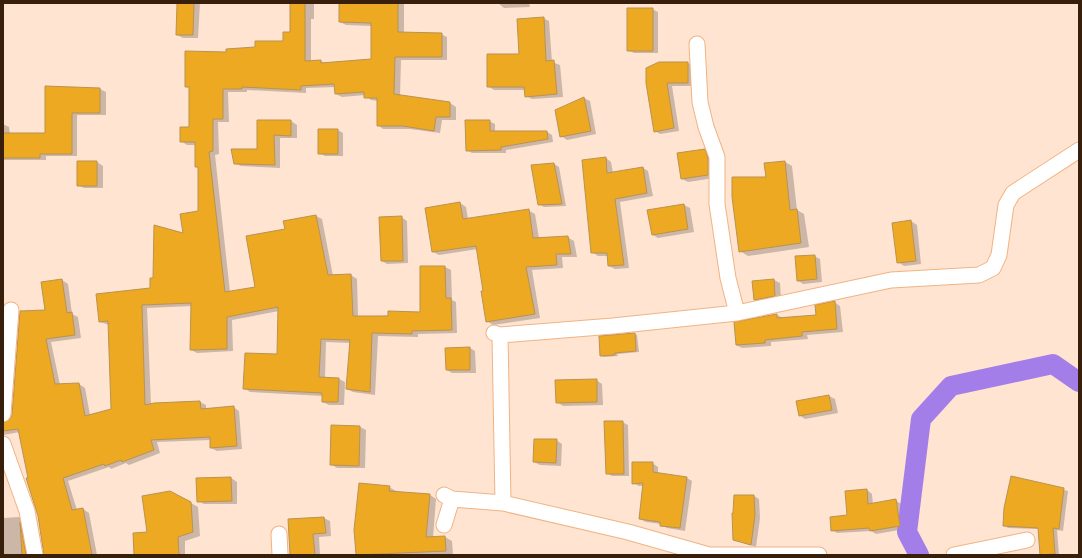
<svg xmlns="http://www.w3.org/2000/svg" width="1082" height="558" font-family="'IBM Plex Sans',sans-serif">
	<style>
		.shadow { fill: #0003 }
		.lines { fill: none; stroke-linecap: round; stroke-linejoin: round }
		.canal { stroke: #a47ee8; stroke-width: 20 }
		.building { fill: #eca921; stroke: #ba9251 }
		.street-casing { stroke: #f1b383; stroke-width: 17 }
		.street { stroke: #fff; stroke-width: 15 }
	</style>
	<rect width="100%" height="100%" fill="#fee4d1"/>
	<path class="shadow" d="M178,3h22l-2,35h-15l-6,-3z
		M291,3h23v16h-3v43l10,-1 5,3 46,-4v-34l-26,-1 -6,-3v-19h64v30l37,1 6,3v23h-46l-1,36 50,7 6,4v13h-14l-2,13 -30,-4h-27l-5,-4v-24l-7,-1 -6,-5 -23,2 -6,-3 -1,-7 -29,1v5l-59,-3v2h-19l1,30h-11l1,32 -4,1 15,137 26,-4 30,-58 30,-14 6,3 11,57 18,-1 6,4 1,38 63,-3 24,-47 6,3 1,30 4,2 1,31 -39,1v3l-40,-1 -3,59 -22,-3 -6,-3 3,-46 -24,-1 -1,36 14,1 6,3 -1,23h-15l-6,-3v-6l-73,-4 -6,-4 34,-33 1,-44 -47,9 1,31 -36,2 -6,-3 1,-44 -45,2 4,97 49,-3 6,3v4l27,-2 6,4 3,38 -25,2 -6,-3v-8l-54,2 3,11 -31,12 -3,-2 -15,6 -2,-2 -41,14 9,29 6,-1 6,4 8,42h-53l-5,-40 -10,-37 -9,-46 -17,3v-11l9,-5 34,-108 16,-31 6,4 4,30 6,3 3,21 -30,4 9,43 19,-1 6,4 5,27 22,-5 -3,-85 -9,-3 51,-33 3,-10 45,-67v-44l-3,-2v-21h-9l-6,-4 9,-13v-40l-4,-2 41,-33 57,-11 7,-9z
		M498,3h31l1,4 -26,1z
		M652,9l6,3v41h-24l-6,-3z
		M543,18l6,3 3,41 8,3 3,32 -31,2 -6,-3 -1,-6h-31l-6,-4 32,-31z
		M659,63h29l6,4v19h-22l7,45 -19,3 -5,-3z
		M100,89l6,3v23h-29v41h-31v4h-43v-36l6,3 1,7h36z
		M584,98l6,3 6,33 -29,6 -6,-4 -5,-25z
		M258,121h33l6,4v13h-17v30l-39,-2 -6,-3 23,-13z
		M489,121l6,3v8h52l5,3 1,7 -47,8v3h-34l-5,-3z
		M338,130l5,3v23h-18l-6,-3z
		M704,150l6,4 4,24 -26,4 -6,-3z
		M606,158l5,4 2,11 30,-5 5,3 5,25 -33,6 9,66 -14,1 -6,-3 -1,-10h-10l-6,-4z
		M97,162l6,4v22h-19l-6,-3z
		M785,162l7,4 5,44 7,4 5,33 -61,9 -8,-5 27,-73z
		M554,164l5,3 7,39 -22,1 -5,-3z
		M460,203l6,4 2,12 60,-9 7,4 4,24 28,-1 7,4 3,16h-15l1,11 -31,2 8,48 -47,7 -6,-4 -2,-29 -7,-43 -39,6 -6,-3z
		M684,205l6,3 4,24 -36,6 -5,-3z
		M401,217l6,4 1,42 -21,1 -5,-3z
		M911,221l6,4 4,39 -17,2 -6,-4z
		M814,256l6,3 2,23 -19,2 -6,-4z
		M774,280l6,3 1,16 -21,4 -6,-3z
		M834,302l6,4 3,26 -36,3 1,4 -37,3v4l-29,2 -6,-3 41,-30 6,3 34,-2z
		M635,334l2,1 2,17 -22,2 1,2 -14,1 -3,-1z
		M470,348l5,3 1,22h-24l-5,-3z
		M596,380l6,4 1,21 -40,1 -6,-4z
		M829,396l6,3 3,14 -33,6 -6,-4 -2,-14z
		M622,422l6,3 1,51h-17l-5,-3z
		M332,426l28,1 6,3 -1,38h-28l-6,-4z
		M556,440l6,4 -1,22 -21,-1 -6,-3z
		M652,463l6,4v7l29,4 5,3 -7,50 -18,-3 -6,-4 -15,-2 -6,-3 4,-33h-5l-6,-3z
		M1011,477l57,14 -5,40 -6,-1 2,25 -18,-1 -2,-25 -31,-1 -4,-3z
		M231,478l6,4v22h-33l-6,-3z
		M389,487l7,4v2l34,2 6,4 -3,39 12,-1 7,4 1,14h-96l-2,-25z
		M867,490l5,4 1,11 22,-5 6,4 4,25 -29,5 -5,-3 -34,2 -5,-3 16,-14z
		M754,496l5,3 1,19 -4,29 -22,-7z
		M191,503l7,4 2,29 -15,5v14h-50l13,-22z
		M3,516l1,2 15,-1 6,4 7,34h-29z
		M324,518l6,3 1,15 -12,1 1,18h-31l2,-4 -2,-31z"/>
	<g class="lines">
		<path class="canal" d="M919,555l-12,-23 14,-113 30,-33 102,-22 26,18"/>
	</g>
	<path class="building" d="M177,3h17l-1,32h-17z
		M290,3h15v58l16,-1v3l50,-4v-36l-32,-1v-19h59v29l44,1v24h-47l-1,37 56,8v15h-14l-2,14 -31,-5h-26v-28h-13v-6l-29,2 -1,-10 -33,2v4l-59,-3v2h-19v30h-10v32l-4,1 16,140 30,-5 -9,-51 39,-7 -2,-8 33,-6 12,60 23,-1 2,42h35v-5l32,1v-46h25l1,32h5l1,32 -40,1v3l-40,-1 -2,59 -24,-3 4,-49 -29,-1 -2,38 20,1 -1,24h-16v-9l-79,-4 2,-36 32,1 1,-47 -51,10v32l-37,1 1,-47 -49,2 3,100 9,-2 46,-2 1,8 33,-3 3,40 -27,2v-11l-59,3 3,10 -32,12 -1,-2 -16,6 -1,-2 -41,14 9,32 11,-2 9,47h-48l-6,-39 -12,-38h2l-10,-49 -15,2v-8l7,-4 2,-4 8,-104 25,-1 -4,-28 21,-3 5,34 5,-1 3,23 -29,4 9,45 24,-1 6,33 26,-7 -3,-88 -9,1 -3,-28 54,-6v-10h3l1,-53 29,8 -3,-19 18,-3v-44h-3v-25h-15v-15h9v-40h-4v-36l41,1v-3l29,-2v-6h28v-9h7z
		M627,8h26v43h-26z
		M544,17l2,44 8,-1 3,34 -32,3 -1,-10h-37v-33h32l-2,-35z
		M659,62h29v21h-21l7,45 -20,4 -8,-49v-15z
		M45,86l55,2v25h-28v41h-32v4h-37v-25h42z
		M584,97l7,34 -31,6 -5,-27z
		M257,120h34v16l-17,-1 1,30 -41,-1 -3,-15h26z
		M465,120h25v11h57l1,8 -47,8v3l-35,1z
		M318,129h20v25h-20z
		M705,149l3,10v16l-27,4 -4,-26z
		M606,157l1,16 36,-6 4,26 -32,6 9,66 -16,1 -1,-13h-16l-9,-93z
		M77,161h20v25h-20z
		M785,161l5,49 7,-1 4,34 -62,9 -7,-55v-20h34l-2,-14z
		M554,163l8,41 -24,1 -7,-40z
		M460,202l3,17 66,-10 4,29 35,-2 3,18h-15l1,11 -31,2 9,47 -49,8 -5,-31h2l-7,-45 -44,6 -7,-44z
		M684,204l4,25 -36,6 -5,-25z
		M402,216l1,45h-22l-2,-44z
		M911,220l5,41 -19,2 -5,-40z
		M815,255l2,24 -20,2 -2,-25z
		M774,279l1,17 -21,4 -2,-19z
		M835,301l2,28 -35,3v4l-37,4v3l-29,2 -2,-23 43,-8v4l39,-3 -1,-10z
		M635,333l1,18 -21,2v2l-15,1 -1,-20z
		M470,347v23h-24l-1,-22z
		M597,379v23l-41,1 -1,-23z
		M829,395l3,15 -33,6 -3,-15z
		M604,421h19l1,53h-18z
		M331,425l29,1 -1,40 -29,-1z
		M534,439h23l-1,24 -23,-1z
		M632,462h21v10l34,5 -7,51 -20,-2v-4l-21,-3 4,-36 -11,1z
		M1011,476l53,12 -5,41 -6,-1 2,26 -15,1 -2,-27 -35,-2 1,-18z
		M231,477l1,24 -35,1 -1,-24z
		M359,483l31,3 -1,5 41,3 -4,43 19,-1 1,15 -90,4 -2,-25z
		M867,489l1,15 28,-5 4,27 -30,5 -1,-3 -38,3 -1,-14 17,-2 -2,-24z
		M170,491l21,11 2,30 -15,5 1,18h-45l-1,-22 14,-1 -5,-36z
		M734,495h20l1,20 -4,30 -18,-5 -1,-27h1z
		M324,517l2,16 -13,1 2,21h-25l-2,-36z
		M20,522l6,33h-4z"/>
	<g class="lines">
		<g class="street-casing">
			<path id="street" d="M737,313l154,-33 88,-5 14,-7 6,-13 7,-50 7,-12 66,-43
				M494,333l6,2 113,-9 124,-13 -9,-35 -11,-74v-47l-11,-30 -6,-25 -3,-58
				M500,335l3,168
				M3,414l8,-104
				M3,444l24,67 8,44
				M444,495l8,4 51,4 125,29 81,23h110
				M444,525l8,-26
				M279,534l1,21
				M954,555l73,-15"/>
		</g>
		<use href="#street" class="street"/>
	</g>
	<rect width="1082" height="558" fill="none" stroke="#371f0c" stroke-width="8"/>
</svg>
